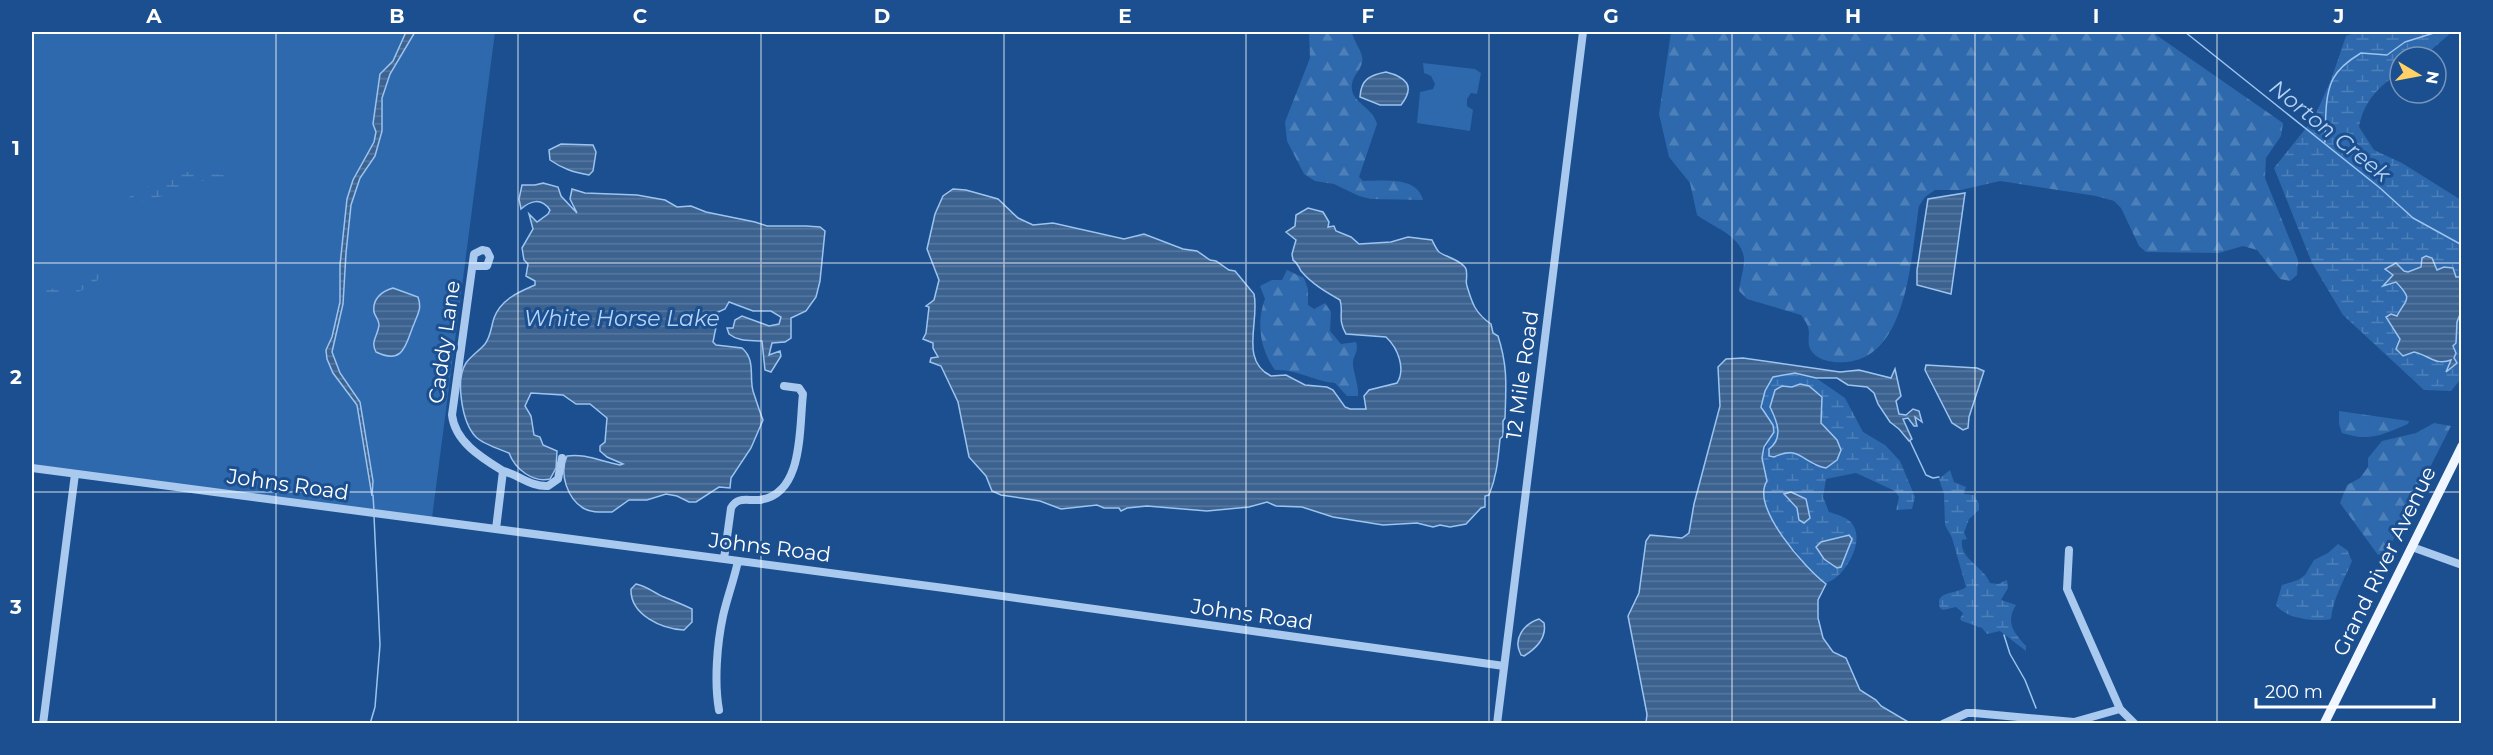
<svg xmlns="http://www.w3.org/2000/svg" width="2493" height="755" font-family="Montserrat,sans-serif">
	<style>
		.grass { fill: #2e69ad }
		.forest { fill: url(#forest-firs) }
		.wetland { fill: url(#wetland-marsh); fill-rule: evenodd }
		.water { fill: url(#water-rules); stroke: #9cc4f0; stroke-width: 1.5 }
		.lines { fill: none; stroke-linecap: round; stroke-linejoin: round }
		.stream { stroke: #9cc4f0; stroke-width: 1.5 }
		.minor { stroke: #a9c9ee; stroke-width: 8 }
		.major { stroke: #f0f6ff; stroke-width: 9 }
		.grid { fill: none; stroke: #fff; stroke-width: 1.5; stroke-opacity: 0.55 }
		.labels { text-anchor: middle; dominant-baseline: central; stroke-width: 6; stroke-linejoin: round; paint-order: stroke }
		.street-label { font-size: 21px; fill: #fff; stroke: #1b4f8f }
		.water-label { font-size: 22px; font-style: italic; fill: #b5d3f5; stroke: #1b4f8f }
		.neatline { fill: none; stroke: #fff; stroke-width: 2 }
		.grid-label { font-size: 20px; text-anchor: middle; font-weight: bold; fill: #fff }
	</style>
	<defs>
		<pattern id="forest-firs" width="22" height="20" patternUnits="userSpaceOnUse" patternTransform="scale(1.5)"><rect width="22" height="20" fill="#2e69ad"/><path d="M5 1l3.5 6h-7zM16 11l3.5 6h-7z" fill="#4d80b9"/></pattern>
		<pattern id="wetland-marsh" width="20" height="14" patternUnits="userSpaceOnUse" patternTransform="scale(1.5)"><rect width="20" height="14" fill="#2e69ad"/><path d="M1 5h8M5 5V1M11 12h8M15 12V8" fill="none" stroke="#4d80b9"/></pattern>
		<pattern id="water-rules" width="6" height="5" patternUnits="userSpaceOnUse" patternTransform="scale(1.5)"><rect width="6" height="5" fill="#3c6290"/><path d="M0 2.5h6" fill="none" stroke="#597aa1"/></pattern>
	</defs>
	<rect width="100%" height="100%" fill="#1b4f8f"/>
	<path class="grass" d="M32,32h463l-63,486 -400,-53z
		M1423,63l52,6 6,4 -4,21 -6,-1 -4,6v7l6,4 -3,21 -53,-8 3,-31 13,-3 2,-5 -4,-8 -7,-3z"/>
	<path class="forest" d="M1309,32h43c1,9 13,22 10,31 -3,10 -12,15 -10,27 2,13 21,18 25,34l-18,53 4,4c21,0 54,-5 60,19l-52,-1 -12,-3 -25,-12 -19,-3 -11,-7 -17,-33 -2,-19 25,-64z
		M1671,32h481l131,91 -2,13 -15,22 -1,20 33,82 -1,15 -7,6 -10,-2 -23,-29 -14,-4 -24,7 -73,-1 -7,-6 -18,-38 -7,-7 -18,-5 -96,-15 -39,9h-26l-10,7 -6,9c-8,47 -10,150 -72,156 -11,1 -26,0 -34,-9 -8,-9 -2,-17 -5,-26 -1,-4 -5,-9 -7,-12l-54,-16 -8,-8c1,-9 4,-19 5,-28 2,-26 -30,-35 -47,-48l-7,-32 -21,-26 -10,-43z
		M1287,270l17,8 4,11v16l6,4 11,-6 6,9 -1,19 11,13 15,-2c3,9 -2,12 -3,20 -1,7 6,22 5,34h-11l-12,-13c-22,-2 -38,-14 -60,-13 -15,-20 -19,-48 -10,-71l-5,-13 12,-6h10z
		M2339,411l70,10 -1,3c-27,11 -37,18 -66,9l-3,-9z
		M2434,423l17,3 -64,126 -9,3 -38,-52 7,-18 13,-7 8,-11v-9l14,-17 34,-8z"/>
	<path class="wetland" d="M2356,32h96l-29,25h-23v15c-22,15 -36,29 -41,55l15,23 28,13 59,37v77h-5l-2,-8 -17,1 -3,-9 -12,-3 -3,11c-17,6 -13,0 -24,-6l-9,9 7,3 -9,11 5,-1 5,-4 13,15 -1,8 -9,12 -6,-2 -5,2 14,23 -3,13 6,4c20,-10 28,11 49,4l-5,12 9,-11 -2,-3 2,-3c-4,-13 -1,-32 5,-43v67l-10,12 -27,-1 -81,-75 -31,-52 -38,-95 40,-50 17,-38 15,-44z
		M202,170l18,5 15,-2 2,3 -8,5h-30l-22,11 -48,13 -5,-4c18,-14 55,-30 78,-31z
		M112,253h5c1,6 -4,9 -9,15 -21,30 -44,27 -76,27v-6l8,1 41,-4 23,-21z
		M1795,373l21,5 29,20 18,34 22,13 15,16 15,36 -3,12 -16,1 3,-13 -4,-6 -39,-18 -30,6 -3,18 6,15c9,3 19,5 24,13 12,18 -9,53 -27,58l-19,-15 -10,-15 -16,-17 -15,-28 -3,-19 4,-8 -5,-23 10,-25c-8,-24 -18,-34 2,-57zM1800,384l9,2 13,11 -1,26 16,17 -23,26c-21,-19 -22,-9 -45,-17 15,-12 8,-28 1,-42l12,-21 10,1zM1791,492l15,7 4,19 -11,2 -2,-12 -12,-14z
		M1950,470l4,12 12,5 -2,7 10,1 5,9v6l-10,9 -5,14 3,6 -5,1c-3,19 22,27 28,43l8,1 9,-4 1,8 -7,12 15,5c-11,17 -2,28 10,41v5l-26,-20 -13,3 -5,-6 -20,-7 -2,-2 3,-6 -7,-6 -13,3 -3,-2c-6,-18 16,-13 26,-21l-14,-49 -7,-13 -1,-31 -5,-15z
		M2338,544l9,6 5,11c-8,19 -19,38 -21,58 -15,3 -45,0 -55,-14l6,-20 16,-5 7,-5 9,-15 14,-7z"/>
	<path class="water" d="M406,32h9l-25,42 -8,24v33l-7,25 -15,22 -9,27 -5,48 -3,51 -11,48 8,21 20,29 13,79 -1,15 -15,-91 -24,-32 -6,-14 -1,-9 6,-13 8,-35v-37l7,-66 6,-19 21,-38 2,-10 -3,-8 7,-50 13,-13z
		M1386,72c20,5 30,14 15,33h-21l-20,-8c1,-18 10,-22 26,-25z
		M561,144l32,1 3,7 -3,19 -4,4c-16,-3 -26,-6 -39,-15l-1,-10z
		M543,183l15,4 3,9 16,17 -7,-14 2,-10 13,4 52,2 28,5 12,7 14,-1 15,6 49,10 12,4h39l14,1 5,4 -5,50 -4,16 -10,14 -15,7v20l-6,4 -13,1 -3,12 11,-4 1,5 -10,16 -6,-2 -3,-29c-12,-1 -23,1 -33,-7l-2,-6h6l2,-8 7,-4 27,10 10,-2 2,-7 -10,-6h-18l-24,-9 -4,7 -9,4 1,9 -4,20 3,3 26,3c14,12 7,29 11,43 3,9 6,19 10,29l-12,28 -20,30 -1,10 -11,-1 -23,15h-7l-12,-6 -11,-2 -19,6h-18l-17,12c-10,0 -21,1 -29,-4 -16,-10 -24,-35 -16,-52 18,-3 35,6 53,9l3,-1 -16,-7 -7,-6v-5l5,-4 2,-24 -17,-14h-14l-13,-9 -32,-2 -6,13 6,10 3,19 6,2 3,8 14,6 -1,17 -6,11c-17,4 -35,-10 -41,-26 -10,-4 -26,-9 -33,-16 -14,-14 -21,-57 -10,-74 5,-7 13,-12 19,-19 6,-8 6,-17 9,-26 7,-19 25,-26 41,-33v-4l-9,-5 2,-12 -4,-4 -2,-12 11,-19 -4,-15 8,8 11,-8 2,-4c-9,-13 -20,-9 -29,-1l-2,-10 3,-14h13z
		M953,189l13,1 32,9 20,19 15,7 20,-2 71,16 20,-5 39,15 14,2 13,9 6,1 13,9 6,1 19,23c6,27 -15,66 17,82l15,-1 19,10 22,2 6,3 12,17 5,2h16l-2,-13 5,-6 28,-7c9,-14 1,-35 -11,-46l-40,-3c-9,-15 -2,-22 -6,-34 -14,-8 -28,-16 -39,-29 -3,-5 -3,-8 -8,-11l-1,-6 4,-14 -10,-8 9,-6 1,-11 12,-7 15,4 6,10 -1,5 6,-1 2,5 15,6 8,7 32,-2 17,-5 24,3c2,4 4,9 7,12 7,5 24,9 27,17 2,7 -1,13 1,17 5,17 8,27 24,38l2,9 5,3c10,31 8,50 7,82l-2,3v15l-3,3c-2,20 -3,37 -11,56l-4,1v11l-4,1 -15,16 -16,3 -10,-2 -7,2 -16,-4 -34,2 -50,-8 -31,-10 -26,-1 -9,-4 -18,5 -42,4 -60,-5 -20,2 -6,3 -2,-3h-15l-7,-3 -36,4 -21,-8 -39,-6 -9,-4 -6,-15 -17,-19 -11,-55 -17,-36 -11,-4 1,-4 7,-1 -5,-9v-5l-10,-4 3,-6 3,-26 -3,-1 8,-6 5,-20 -12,-31 8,-35 8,-18z
		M1965,193l-14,101 -34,-9v-15l11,-71z
		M2426,256l6,2 5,12 7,-3 9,1 3,9h5v35l-4,10 -1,21 -3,3 3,7 -2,5 3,5 -11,9 5,-12c-16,6 -22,-5 -37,-8l-11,4 -7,-7 4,-10 -14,-22 5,-3 6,2c9,-18 17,-15 -1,-34l-13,4 10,-11 -8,-6 11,-6 8,8 4,1 13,-5 1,-9z
		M393,288l25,9c4,12 0,16 -4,27 -8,18 -9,42 -38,28 -6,-11 2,-16 3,-27 0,-5 -4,-9 -5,-13 -2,-13 8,-21 19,-24z
		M1743,358l97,14 19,-2 32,8 4,-9 6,27 -5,5 3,13 7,1 7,-6 6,2 3,11 -7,-5 2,9h-3l-6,-8 -5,1 9,20 -3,2 -10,-12 -9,-7 -12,-18 -4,-11 -7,-6 -19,-2 -11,-7h-21l-21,-5 -22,4 -8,14 -4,16 12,18 1,7 -10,15 -2,11 5,23c-17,26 39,88 59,103l-8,16v18l5,20 10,14 13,6 14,32 16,10 5,6 29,17h-264l1,-9 -19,-98 11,-23 7,-52 4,-6 32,3 7,-5 5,-29 26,-98 -2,-39 8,-8z
		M1926,365l51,3 7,3 -15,46 -1,11 -5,2 -11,-7 -27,-53z
		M1800,384l9,2 13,11 -1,26 16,17 4,10 -4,10 -11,8c-23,-4 -26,-24 -52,-11l-5,-1v-7c15,-11 8,-28 1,-42l5,-17 7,-4 10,1z
		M1791,492l15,7 4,19 -6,5 -5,-3 -2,-12 -13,-14z
		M1849,535l3,4 -11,28 -4,1 -13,-9 -8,-12 5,-5z
		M636,584c11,2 18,9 28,13 10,4 18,7 28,12v13l-8,8c-22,-1 -54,-15 -53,-41z
		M1539,619l5,4c3,15 -7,25 -20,33l-3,-1c-9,-16 3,-31 18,-36z"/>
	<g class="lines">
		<path class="stream" d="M2185,32l195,156 33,30 49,27
			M2325,142c1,-18 -1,-46 8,-63 5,-10 18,-20 28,-26l26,2 18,-13 32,-10
			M1910,441l16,34 7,3 6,-1
			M373,495l1,16
			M2004,635l6,19 15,26 11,28
			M370,724l5,-17 5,-62 -6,-129"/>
		<path class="minor" d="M473,266h14l3,-9 -3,-6 -5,-1 -8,4 -22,161c3,27 30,43 51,56l-7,58
			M32,468l912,120 560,78
			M503,471c16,4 28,16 45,15l10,-7 4,-21
			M2412,547l50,18
			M2069,550l-2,39 53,120 15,15
			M724,559l7,-51c7,-12 16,-7 28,-8 45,-5 40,-72 44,-106l-4,-6 -15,-2
			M719,710c-5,-28 -2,-66 4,-94 4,-18 11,-36 15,-55
			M43,724l32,-250
			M1497,724l86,-692
			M1943,724l24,-11h7l100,9 46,-13"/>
		<path class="major" d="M2324,724l138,-278"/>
	</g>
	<path class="grid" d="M276,32v692M518,32v692M761,32v692M1004,32v692M1246,32v692M1489,32v692M1732,32v692M1975,32v692M2217,32v692M32,263h2430M32,492h2430"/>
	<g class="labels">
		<g class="street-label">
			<text transform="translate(444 342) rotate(-82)">Caddy Lane</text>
			<text transform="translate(1522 375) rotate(-82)">12 Mile Road</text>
			<text transform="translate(288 484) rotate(8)">Johns Road</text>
			<text transform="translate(770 547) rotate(7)">Johns Road</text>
			<text transform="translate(2384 561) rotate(-64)">Grand River Avenue</text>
			<text transform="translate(1252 614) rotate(8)">Johns Road</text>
		</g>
		<g class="water-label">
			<text transform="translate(2330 131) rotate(39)">Norton Creek</text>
			<text x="622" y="318">White Horse Lake</text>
		</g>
	</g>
	<rect width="2493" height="755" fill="none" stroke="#1b4f8f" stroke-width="66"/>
	<g transform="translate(2418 75) rotate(100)"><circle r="28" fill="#1b4f8f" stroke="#7695bc" stroke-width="1.5"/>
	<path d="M0-4.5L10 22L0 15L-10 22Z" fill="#ffd166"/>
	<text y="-9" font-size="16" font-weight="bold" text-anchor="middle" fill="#ffffff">N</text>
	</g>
	<path d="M2256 698v9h178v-9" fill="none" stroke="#ffffff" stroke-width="3"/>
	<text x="2265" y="698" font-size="18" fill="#ffffff" stroke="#1b4f8f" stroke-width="4.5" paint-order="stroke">200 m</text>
	<rect x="33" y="33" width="2427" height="689" class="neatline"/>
	<g class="grid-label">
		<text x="154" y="23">A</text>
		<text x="397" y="23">B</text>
		<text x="640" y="23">C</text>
		<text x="882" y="23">D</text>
		<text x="1125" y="23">E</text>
		<text x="1368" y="23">F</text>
		<text x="1611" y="23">G</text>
		<text x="1853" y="23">H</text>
		<text x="2096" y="23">I</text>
		<text x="2339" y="23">J</text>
		<text x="16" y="155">1</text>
		<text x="16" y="384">2</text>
		<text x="16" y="614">3</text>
	</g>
</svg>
